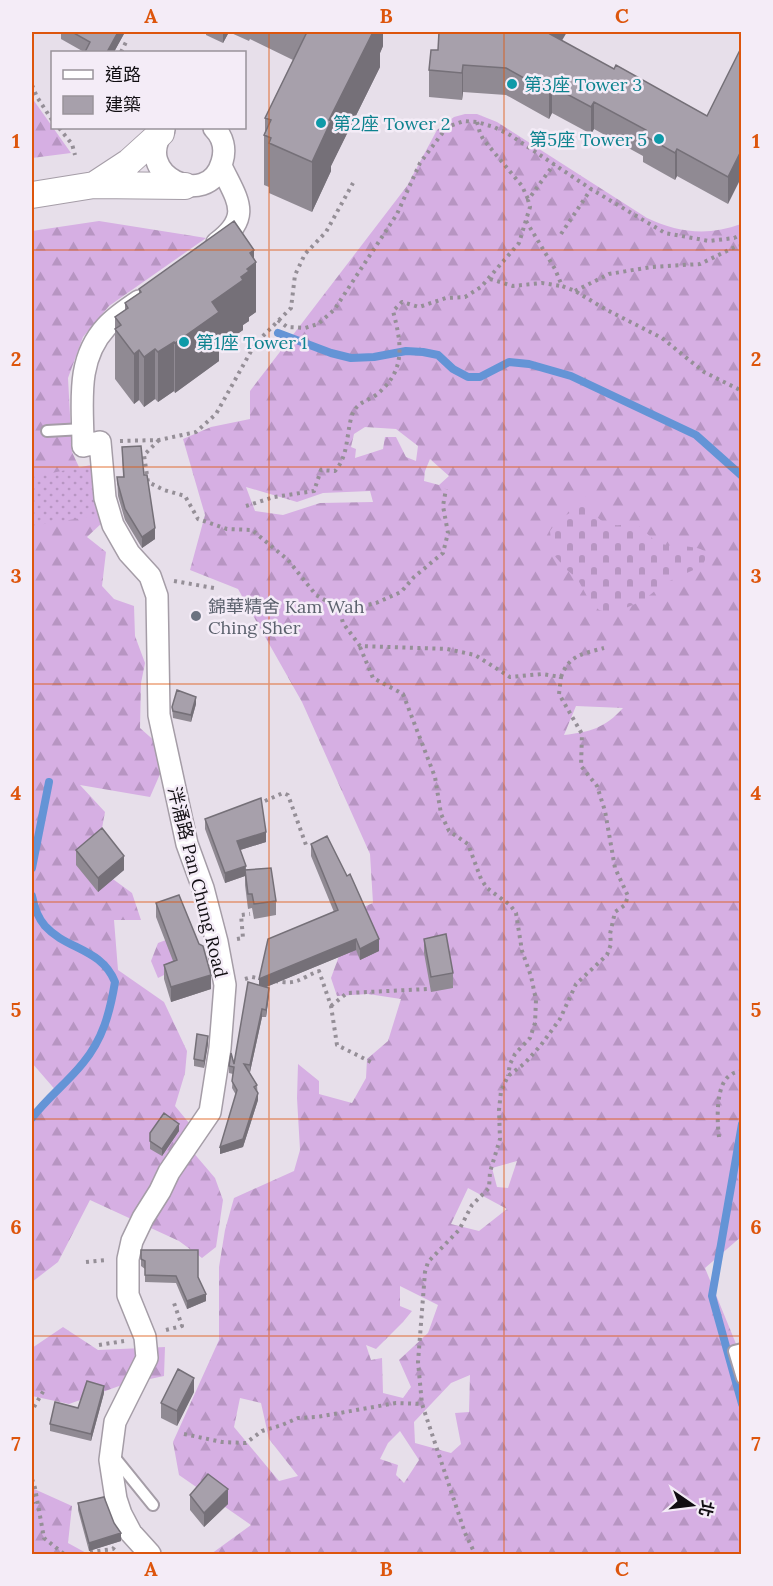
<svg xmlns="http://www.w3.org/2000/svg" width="773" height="1586" font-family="Lora,'Noto Sans TC',serif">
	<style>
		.forest { fill: url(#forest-firs); fill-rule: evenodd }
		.cemetery { fill: url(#cemetery-stones) }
		.garden { fill: url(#garden-dots) }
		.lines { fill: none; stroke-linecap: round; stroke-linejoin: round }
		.stream { stroke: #6494d6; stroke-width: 8 }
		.service-casing { stroke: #a59da7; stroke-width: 14 }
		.minor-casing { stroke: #a59da7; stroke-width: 24 }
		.tertiary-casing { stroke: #a59da7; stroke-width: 28 }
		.path { stroke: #958f97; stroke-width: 4; stroke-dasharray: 3 4.5; stroke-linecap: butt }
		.service { stroke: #fff; stroke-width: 10 }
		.minor { stroke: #fff; stroke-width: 21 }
		.tertiary { stroke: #fff; stroke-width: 26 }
		.wall { fill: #908a93 }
		.shaded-wall { fill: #757078 }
		.building { fill: #a7a0ab; stroke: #757078; stroke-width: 1.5 }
		.grid { fill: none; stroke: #dd550c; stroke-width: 1.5; stroke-opacity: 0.55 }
		.culture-dot { fill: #0f9aa8; stroke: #f4ecf7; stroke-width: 2 }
		.worship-dot { fill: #6b7280; stroke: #f4ecf7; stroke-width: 2 }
		.labels { text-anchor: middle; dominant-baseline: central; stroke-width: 5; stroke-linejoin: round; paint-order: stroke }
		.culture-label { font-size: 18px; fill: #0d838f; stroke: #f4ecf7; text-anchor: start }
		.worship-label { font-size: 18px; fill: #5b616d; stroke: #f4ecf7; text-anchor: start }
		.street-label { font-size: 18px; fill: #110e12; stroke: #f4ecf7 }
		.neatline { fill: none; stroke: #dd550c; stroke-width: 2 }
		.grid-label { font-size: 20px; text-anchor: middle; font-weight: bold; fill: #dd550c }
	</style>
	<defs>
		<pattern id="forest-firs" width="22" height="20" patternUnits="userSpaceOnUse" patternTransform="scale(1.5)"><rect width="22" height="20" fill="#d6afe3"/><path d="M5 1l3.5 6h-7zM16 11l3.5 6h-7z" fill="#b795c2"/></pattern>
		<pattern id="cemetery-stones" width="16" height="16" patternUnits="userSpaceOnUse" patternTransform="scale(1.5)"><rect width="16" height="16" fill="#d6afe3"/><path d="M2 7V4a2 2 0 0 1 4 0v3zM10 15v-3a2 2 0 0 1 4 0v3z" fill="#b795c2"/></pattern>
		<pattern id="garden-dots" width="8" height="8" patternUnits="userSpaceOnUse" patternTransform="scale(1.5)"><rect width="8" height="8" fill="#d6afe3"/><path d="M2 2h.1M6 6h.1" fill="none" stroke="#b795c2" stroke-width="1.8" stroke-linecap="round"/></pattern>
	</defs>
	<rect width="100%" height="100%" fill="#e7dfea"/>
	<path class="forest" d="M32,98l39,55 -39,5z
		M465,114h12l20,8 150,96c31,15 62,18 94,6l1,1012 -37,32 36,88v198h-530l40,-29 -72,-50 -6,-33 46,-102v-73l6,-37 9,-32 60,-27 6,-21 -3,-52 1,-34 21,17v13l33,9 14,-25 1,-19 21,-18 13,-42 -33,-5 -31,2 -6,-18 8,-22 -9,-35 43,-18 -3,-49 -68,-152 -64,-113 -48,-19 15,-55 -22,-76 28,-12 39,-8v-28l157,-205 30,-56 17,-13zM365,427l31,2 22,17 -2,15 -10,-4 -10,-20h-11l-2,12 -28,9 1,-9 -5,-2 3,-13zM430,459l19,17 -10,9 -15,-4 1,-10zM246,487l51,15 26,-9 47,-2 3,11 -53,1 -37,12 -28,-4zM576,706l47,2c-18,20 -33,24 -59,27zM517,1161l-9,27 -11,-1 -5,-19zM468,1188l39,21 -28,22 -28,-7zM400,1286l38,19 -10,28 -29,27 12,27 -8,11 -20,-5 -1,-35 -11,2 -5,-15 10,4 27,-27 9,-11 -12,-5zM470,1375l-1,37 -14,1 6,31 -10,9 -36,-10 -1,-21 37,-39zM240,1398l21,5 8,36 29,37 -19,5 -45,-54zM400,1431l19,29 -15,23 -8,-8 2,-10 -18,-6 8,-16z
		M99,221l107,17 -97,68 -26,31 -15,41 4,74 32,69 -17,16 19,15 -4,34 12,13 20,7 1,30 10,27 -4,20 -1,45 18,16 6,21 -14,32 -70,-12 25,27 -10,54 37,27 9,27h-27l4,50 46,32 23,49 -2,22 -10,33 19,23 -2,22 23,27 8,22 -7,47 -14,11 -23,-17 -89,-41 -32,62 -26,20v-170l26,-19 -26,-30v-832z
		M171,938l12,18 -15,17 -10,5 -7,-17 7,-18z
		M63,1327l35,23 67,-3 -1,29 -42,9 -53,19 -37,-8v-48z
		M32,1488l40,18 -4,37 20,11h-56z"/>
	<path class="cemetery" d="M584,496l4,1c2,5 3,10 5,15 7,12 25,17 36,10 13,2 19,16 31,21 14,6 33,0 46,9v6l-4,8 -39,18 -19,16 -25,11 -10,2 -10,-3 -10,-10 -12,-22 -9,-7 -16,-18 -2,-22 8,-11 20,-12z"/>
	<path class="garden" d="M91,465l9,50 -68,11v-49z"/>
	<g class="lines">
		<path class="stream" d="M278,333l53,20 20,5 23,-1 32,-6 17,1 15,3 15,14 15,8h12l29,-15 20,2 42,12 125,59 46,41
			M32,868l17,-86
			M32,896c2,10 6,22 13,30 22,24 56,22 70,56 -5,30 -12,57 -32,81 -16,20 -36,35 -51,55
			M742,1124l-30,172 30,108"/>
		<g class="service-casing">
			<path id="service" d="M47,431l36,-2
				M742,1349l-8,2 8,27
				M115,1458l38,47"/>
		</g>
		<g class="minor-casing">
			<path id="minor" d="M164,130c-34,44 44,82 58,32 4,-13 1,-25 -8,-34
				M217,243c36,-27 20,-43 4,-77
				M139,301c-12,8 -24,16 -33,26 -31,34 -23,77 -23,119l17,-4 5,56 8,27 16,28 21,23 7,20 2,119 28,129 16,44 14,54 8,43 -5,63 -10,64 -41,60 -9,19 -17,27 -11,23 -4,18v36l17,42 2,21 -32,64 -5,38 6,39 5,15 10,19 19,21"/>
		</g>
		<g class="tertiary-casing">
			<path id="tertiary" d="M94,185l35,-23 32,-29
				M32,195l62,-10 91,1"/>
		</g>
		<path class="path" d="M121,52l5,-10
			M32,85l5,12 15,23
			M477,122l3,11 3,6 39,47 6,13
			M59,128l13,16 3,11
			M526,221l29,48 7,17 13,5 30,18 57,29 42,34 38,19
			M561,234l30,-45
			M490,279l23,7 29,-3 19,3
			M575,291l34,-17 42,-7 49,-3 35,-17 7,-1
			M278,320l9,7 18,1 13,-4 16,-14 63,-96 23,-51 27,-36 17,-6 13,1 17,5 16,8 81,54 74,44 44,8 25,-3 8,-4
			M159,440l-15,15 4,27 16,8 21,6 13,23 29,10 25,1 36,30 28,35 23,13 4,15 17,23 87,3 28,6 35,22 32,-3 19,3 -2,17 23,40 -1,32 16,20 8,25 10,57 13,28 -3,9 -10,7 -5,22 1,10 -4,11 -31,29 -16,35 -19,26 -16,18 -17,13 -7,15 -2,19 1,29 -10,33 -1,16 -17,17 -13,25 -31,32 -3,10 -7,90 4,42 43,129 10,21
			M120,441l39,-1 37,-8 20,-18 39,-70 36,-36 4,-33 10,-21 21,-22 27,-49
			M246,506l28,-9 40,-6 7,-21 14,1c14,-16 11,-37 17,-56 5,-13 14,-13 24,-20 30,-24 26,-50 17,-84l9,-9 17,5 27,-9 19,-1 16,-10 38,-44 11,-36 -2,-7 26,-36
			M174,581l40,7
			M339,608h15l22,-5 25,-11 13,-15 29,-24 5,-20 -5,-27 3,-17
			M360,647l13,31 30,16 32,83 6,37 8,17 19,13 13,35 6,9 23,17 6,8 6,38 9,25 5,24 -1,23 -5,15 -15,16 -5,10 -2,12
			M561,677c8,-22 21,-23 43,-29
			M258,804l25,-11 5,2 18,50
			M237,939l6,-1 -2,-23 9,-1
			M245,979l7,-2 10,2
			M275,981c24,4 23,-2 44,-10l12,35 6,39 34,17
			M331,1006l16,-13 82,-4
			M719,1137c-2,-16 -4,-55 13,-63 3,-2 6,-2 10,-3
			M86,1262l20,-2
			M166,1330l16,-4 -8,-23
			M99,1345l25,-4
			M34,1407l10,-17
			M184,1434l38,8 24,1 16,-12 20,-6 16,-7 19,-1 79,-14 26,1
			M32,1479l3,9 9,50 20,16
			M32,1495l4,8
			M90,1552l23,-3 2,-3"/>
		<use href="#service" class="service"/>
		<use href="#minor" class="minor"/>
		<use href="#tertiary" class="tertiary"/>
	</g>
	<path class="wall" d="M61,32h64l-11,20h-30l-23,-13z
		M206,32h177v14l-3,7v14l-49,99v5l-19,41 -43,-19v-6l-5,-2v-50l1,-3v-14l28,-58 -43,-21 -1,2 -20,-9 -6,11 -17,-8z
		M562,41l52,28 93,47 34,-68 -13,156 -51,-28 -2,4 -32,-18v-6l-49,-27 -3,5 -39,-21 -3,6 -43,-24 -43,-3 -1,8 -33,-3v-27l9,-20z
		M254,259l2,53 -7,5v4l-6,4v5l-24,17v14l-44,32 -1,-2 -16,11 -3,-3 -11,8 -5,-7 -5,4 -19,-25v-62l10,-7v-7l14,-10v-4z
		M122,447l22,28 11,64 -13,9 -17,-28 -7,-24 -1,-19h6z
		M196,704l-5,18 -18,-4 -1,-11z
		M205,819l61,23 -26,8 6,20 30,31v14l-22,4 -2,-11 -4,1 -3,-24v-9l-20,7 -20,-54z
		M311,844l68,107 -19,9 -4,-10 -90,37 3,8 -3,22h-4l-12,55h-1l8,13 1,15 -15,47 -23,7 16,-59 -4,-7 1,-14 -4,-1v-7l5,-2 25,-79 75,-73 -23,-56z
		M76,850l48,20 -26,22 -22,-27z
		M156,903l55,86 -40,13 -7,-23v-14l9,-4 -17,-44z
		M424,939l29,34v15l-22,4 -7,-39z
		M208,1044l-4,24 -10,-2v-7z
		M179,1131l-17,25 -12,-7v-16z
		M141,1259l57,18 8,24 -19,8 -11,-26 -31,-1v-13l-4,-3z
		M194,1392l-17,34 -16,-8v-15z
		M104,1393l-13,48 -41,-10v-7z
		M190,1495l38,9 -24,23 -14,-17z
		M78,1503l36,20 7,18 -32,10 -11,-41z"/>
	<path class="shaded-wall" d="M118,32h7l-11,20h-7z
		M223,32h6l-6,11z
		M373,32h10v14l-3,7v14l-49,99v5l-19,41v-50l17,-42z
		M552,32h15l-17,29v-27z
		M463,65v27l-1,8v-27z
		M552,86v27l-3,6v-27z
		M594,102v27l-3,5v-27z
		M677,149v27l-2,4v-27z
		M741,151v27l-13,26v-27z
		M254,250v14l2,-2v50l-7,5v4l-6,4v5l-24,17v14l-44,32v-50l37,-41 29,-25 9,-24z
		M174,342v49l-16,11v-50z
		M155,349v50l-11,8v-50z
		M139,350v50l-5,4v-50z
		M155,528v11l-13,9v-11z
		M196,697v7l-5,18v-7z
		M266,832v10l-29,9v-10z
		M124,856v14l-26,22v-14z
		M246,866l-1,10 -20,7v-10z
		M356,939v11l-97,40v-11z
		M379,939v12l-19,9v-11z
		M211,975v14l-40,13v-15z
		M269,988v7l-3,22v-7z
		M262,1009v8l-12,55v-7z
		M208,1036v8l-4,24v-7z
		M34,1063v48l-2,1v-48z
		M258,1093v7l-15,47 -23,7v-7z
		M179,1124v7l-17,25v-7z
		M206,1294v7l-19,8v-8z
		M194,1378v14l-17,34v-15z
		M104,1386v7l-13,48v-7z
		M228,1489v15l-24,23v-14z
		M121,1533v8l-32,10v-8z"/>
	<path class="building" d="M72,32h46l-11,20h-22l5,-10z
		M307,32h66l-44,88 2,1 -19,41 -43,-19 2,-5 -7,-3 7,-15 -6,-2z
		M439,32h113l-2,2 64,35 2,-4 91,51 34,-68v103l-13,26 -51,-28 -2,4 -32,-18 3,-5 -52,-28 -3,5 -39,-21 -3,6 -43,-24 -43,-3 -1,8 -33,-3 2,-20h7z
		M234,221l20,29 -4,3 6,9 -9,7 2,2 -8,6 2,3 -31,22 7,10 -44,31 -1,-1 -16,10 -3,-3 -11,8 -5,-7 -5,4 -19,-25 6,-4 -6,-8 13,-9 -3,-5 16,-11 -2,-3z
		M141,446l3,29h3l8,53 -13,9 -17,-28 -7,-25 -1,-7h7l-2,-30z
		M177,690l19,7 -5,18 -18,-4 -1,-4z
		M261,798l5,34 -29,9 9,25 -21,7 -20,-54z
		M102,828l22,28 -26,22 -22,-28z
		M327,836l20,40 3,-2 29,65 -19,10 -4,-10 -97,40 9,-40 70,-29 -27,-66z
		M271,868l5,33 -22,3 -2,-10h-4l-3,-24z
		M179,895l20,49 4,2 8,29 -40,12 -7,-22 13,-5 -21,-57z
		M446,934l7,39 -22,4 -7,-38z
		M248,982l21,6 -3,22 -4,-1 -12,56 -6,-1 13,21 -3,2 4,6 -15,46 -23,8 17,-57 -5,-9 2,-14 -5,-1 2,-13 3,11z
		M197,1034l11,2 -4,25 -10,-2z
		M164,1113l15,11 -17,25 -12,-8v-8z
		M141,1250h57v27l8,17 -19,7 -11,-25 -31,-1v-14l-4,-2z
		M178,1369l16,9 -17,33 -16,-8z
		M87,1381l17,5 -13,48 -41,-10 5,-22 23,6z
		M208,1474l20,15 -24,24 -14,-18z
		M104,1497l10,26 7,10 -32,10 -11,-40z"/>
	<path class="grid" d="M269,32v1522M504,32v1522M32,250h710M32,467h710M32,684h710M32,902h710M32,1119h710M32,1336h710"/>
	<g class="culture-dot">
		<circle cx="512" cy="84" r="6"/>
		<circle cx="321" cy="123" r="6"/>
		<circle cx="659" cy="139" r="6"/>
		<circle cx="184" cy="342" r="6"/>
	</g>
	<circle class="worship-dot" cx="196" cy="616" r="6"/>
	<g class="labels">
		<g class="culture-label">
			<text x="524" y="84">第3座 Tower 3</text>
			<text x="333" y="123">第2座 Tower 2</text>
			<text x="647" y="139" text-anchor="end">第5座 Tower 5</text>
			<text x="196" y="342">第1座 Tower 1</text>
		</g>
		<g class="worship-label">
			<text x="208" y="606">錦華精舍 Kam Wah<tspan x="208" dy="21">Ching Sher</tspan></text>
		</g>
		<g class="street-label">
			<text transform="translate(198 882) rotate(76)">泮涌路 Pan Chung Road</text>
		</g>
	</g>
	<rect width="773" height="1586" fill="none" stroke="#f4ecf7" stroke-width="66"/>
	<rect x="51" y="51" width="195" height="78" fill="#f4ecf7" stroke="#99939b" stroke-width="1.5"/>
	<rect x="63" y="70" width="30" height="9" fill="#ffffff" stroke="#99939b" stroke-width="1.5"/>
	<text x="105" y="81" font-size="18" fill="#110e12">道路</text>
	<rect x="63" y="96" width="30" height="18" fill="#a7a0ab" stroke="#99939b" stroke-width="1.5"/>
	<text x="105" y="111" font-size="18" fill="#110e12">建築</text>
	<g transform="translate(692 1505) rotate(104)" stroke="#f4ecf7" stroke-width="4.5" paint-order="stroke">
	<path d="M0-4.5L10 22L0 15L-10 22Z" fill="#110e12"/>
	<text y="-9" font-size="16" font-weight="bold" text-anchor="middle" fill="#110e12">北</text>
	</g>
	<rect x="33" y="33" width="707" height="1520" class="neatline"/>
	<g class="grid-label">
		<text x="151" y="23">A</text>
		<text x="386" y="23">B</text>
		<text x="622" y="23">C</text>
		<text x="16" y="148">1</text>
		<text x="756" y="148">1</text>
		<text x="16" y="366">2</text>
		<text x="756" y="366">2</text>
		<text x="16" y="583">3</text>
		<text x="756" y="583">3</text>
		<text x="16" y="800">4</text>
		<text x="756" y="800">4</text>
		<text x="16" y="1017">5</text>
		<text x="756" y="1017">5</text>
		<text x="16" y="1234">6</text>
		<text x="756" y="1234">6</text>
		<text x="16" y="1451">7</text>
		<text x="756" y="1451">7</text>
		<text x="151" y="1576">A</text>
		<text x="386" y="1576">B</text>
		<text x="622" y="1576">C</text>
	</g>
</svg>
